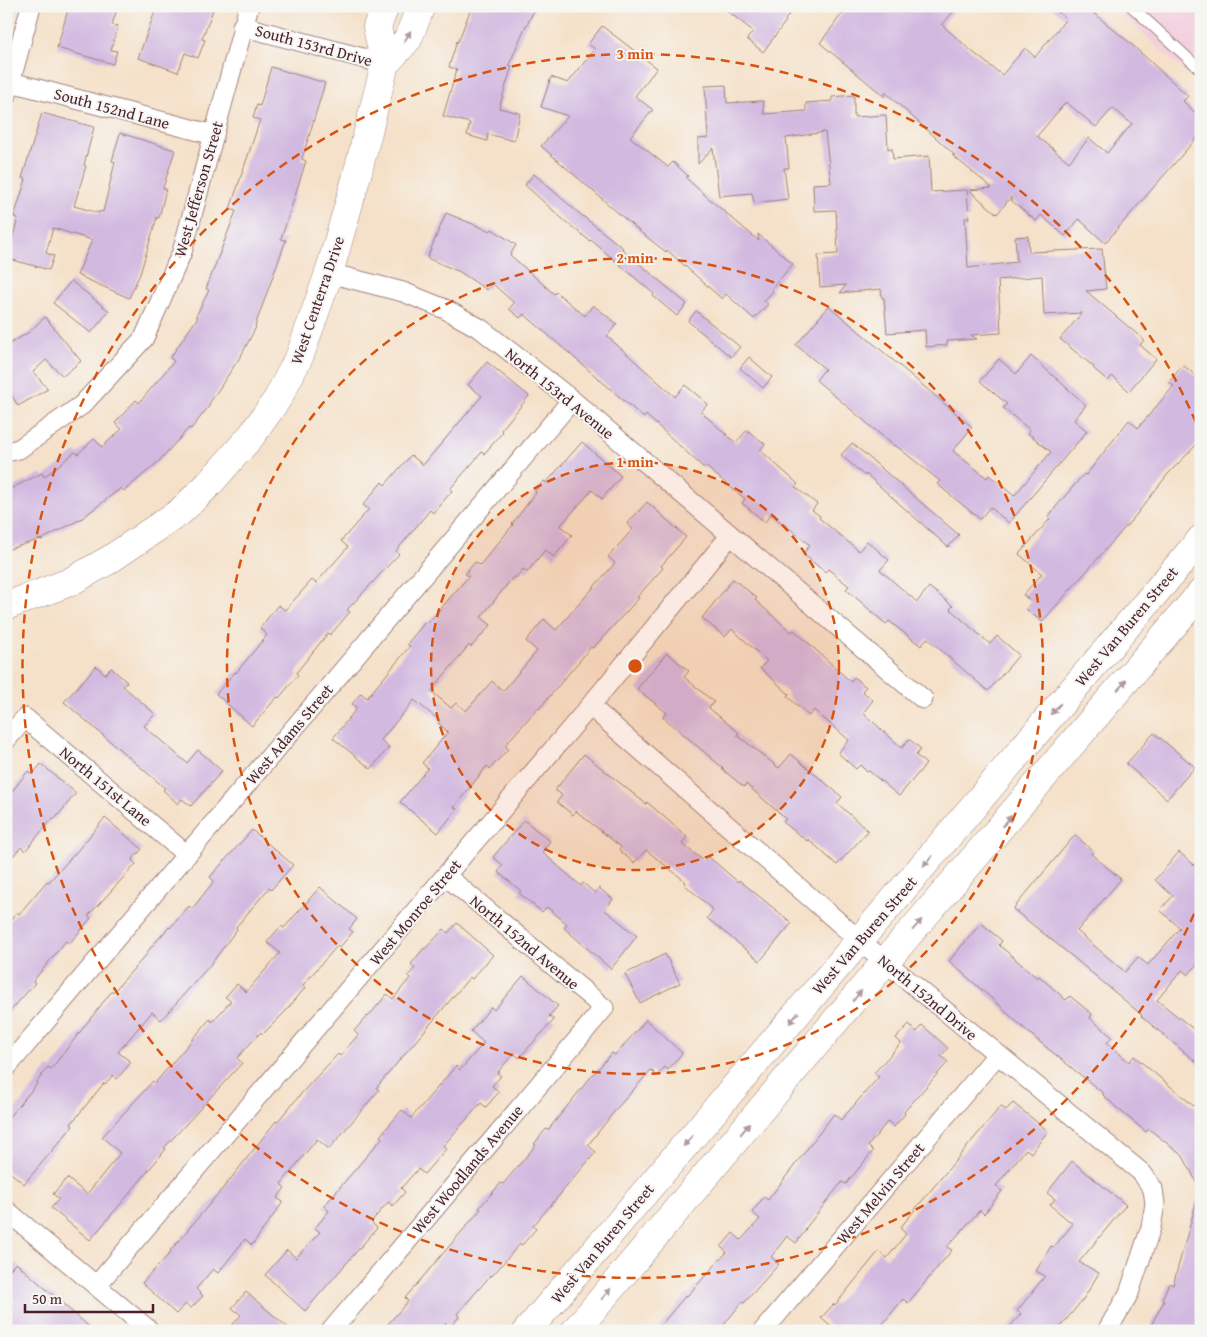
<svg xmlns="http://www.w3.org/2000/svg" width="1207" height="1337" font-family="'Gentium Book Plus',serif">
	<style>
		.built { fill: #f3cfde }
		.building { fill: #d2b9e0; fill-rule: evenodd }
		.lines { fill: none; stroke-linecap: round; stroke-linejoin: round }
		.lane-casing { stroke: #a0807a; stroke-width: 12 }
		.street-casing { stroke: #a0807a; stroke-width: 21 }
		.secondary-casing { stroke: #a0807a; stroke-width: 29 }
		.primary-casing { stroke: #a0807a; stroke-width: 29 }
		.lane { stroke: #fff; stroke-width: 10 }
		.street { stroke: #fff; stroke-width: 19 }
		.secondary { stroke: #fff; stroke-width: 28 }
		.primary { stroke: #fff; stroke-width: 28 }
		.oneway { fill: #ae9aa0 }
		.ring { fill: none; stroke: #d8530f; stroke-width: 2.5; stroke-dasharray: 9 6 }
		.labels { text-anchor: middle; dominant-baseline: central; stroke-width: 4; stroke-linejoin: round; paint-order: stroke }
		.street-label { font-size: 16px; fill: #4a1f2b; stroke: #f6f6f2 }
		.centre { fill: #d8530f; stroke: #f6f6f2; stroke-width: 2.5 }
		.ring-label { font-size: 15px; text-anchor: middle; font-weight: bold; fill: #d8530f; stroke: #f6f6f2; stroke-width: 4; stroke-linejoin: round; paint-order: stroke }
	</style>
	<rect width="100%" height="100%" fill="#f6f6f2"/>
	<filter id="ink" filterUnits="userSpaceOnUse"><feTurbulence type="fractalNoise" baseFrequency=".02" numOctaves="2"/><feDisplacementMap in="SourceGraphic" scale="10" xChannelSelector="R" yChannelSelector="G"/><feConvolveMatrix kernelMatrix="1 2 1 2 8 2 1 2 1" color-interpolation-filters="sRGB"/></filter>
	<filter id="wash" filterUnits="userSpaceOnUse"><feTurbulence type="fractalNoise" baseFrequency=".0096" numOctaves="4" result="noise"/><feDisplacementMap in="SourceGraphic" scale="20" xChannelSelector="R" yChannelSelector="G"/><feGaussianBlur stdDeviation="1.12" result="paint"/><feColorMatrix in="noise" values="0 0 0 0 0 0 0 0 0 0 0 0 0 0 0 0 0 1.4 0 .05"/><feComposite in="paint" operator="in"/></filter>
	<g filter="url(#wash)">
		<rect width="100%" height="100%" fill="#f5e1c9"/>
		<path class="built" d="M1112,6h89v80z"/>
		<g id="blocks">
			<path class="building" d="M69,6h49l-6,19 6,1 -7,24 6,1 -4,13 -56,-16z
				M157,6h44l12,4 -11,29 3,1 -7,18 -13,-5 -7,19 -40,-14z
				M470,6h66l-9,19h-1l-17,40 3,1 -13,42 21,5 -6,28 -26,-7 -1,7 -20,-6 3,-12 -27,-7 14,-47 -8,-2 8,-26 1,1 12,-31z
				M721,6h74l-10,14 1,1 -23,31 -16,-13 6,-8z
				M848,6h110l-16,19 32,28 28,22 23,-27 10,9 31,-38 -15,-13h34l45,37 58,53 -5,5 18,17v15l-96,110 -26,-24 -14,17 -24,-21 -5,6 -25,-21v-3l-14,17 -28,-24 23,-2 -40,-33h3l-70,-63v5l-65,-54zM1066,102l30,25 17,-19 19,16 -25,29 -18,-15 -20,24 -32,-26z
				M602,26l55,42 -22,28 18,14 -23,27 38,30 5,-5 15,14 -2,2 21,19 52,44 -1,-7 35,30 -22,25 2,2 -9,10 4,3 -14,15 -28,-25 -4,5 -55,-49 -1,2 -27,-21 -98,-85 27,-30 -27,-9 10,-30 17,6 27,-34 -7,-5z
				M271,67l54,16 -23,76 4,2 -25,78 5,1 -31,86 1,1 -14,27 -33,50 1,1 -19,24 -2,-1 -31,34 -34,29 -3,-3 -40,31 -40,21v-1l-35,11v-59l36,-18 2,4 31,-25 3,2 16,-15 8,8 20,-18 -7,-6 21,-23 3,3 35,-42 -4,-3 28,-41 -2,-1 13,-26 -3,-1 30,-78 -6,-2 30,-89 -7,-2 4,-13 3,1z
				M726,85l1,18 36,-2 1,13 42,-3v-8l26,-2v-4l22,-2v22l32,-2 2,34 4,-1 1,11 36,-3 2,36 36,-2 2,28h-4l3,50 49,-6 -2,-25 13,-1 1,16 73,-3 4,40 -20,2 58,49 -4,5 16,14 -27,32 -17,-15 -4,5 -15,-13 1,-1 -34,-28 22,-26 -38,2 -2,-39 -44,4 3,53 -30,2 6,4 -30,2v4l-21,2 -1,-17 -38,3 -3,-35h-2l-1,-9 -41,4 6,-8 -26,2 -2,-32 20,-1 -2,-44 -22,1 -1,-27 18,-1 -6,-51 -39,6 3,30h-5l4,31 -34,4 -2,-10 -33,3 -6,-48 -15,16v-25l10,-1 -3,-52z
				M42,113l52,14 -10,38 2,1 -12,40 25,7 1,-2 3,1 12,-50 -3,-1 8,-28 55,17 -12,38 3,1 -7,29 -2,-1 -17,57 -11,24 -52,-23 15,-35 -39,-12 -7,25 8,3 -5,14 -43,-12v-14l4,2 8,-28 -4,-1 12,-38 -4,-1z
				M534,174l41,36 48,38 -1,1 65,55 -10,12 -24,-20 1,-2 -63,-54 -1,1 -24,-19 -41,-37z
				M446,213l44,18 2,-2 24,16 -6,10 44,39 2,-2 29,24 8,-11 24,19 -10,12 68,61 10,-12 23,19 -7,8 35,31 11,-13 18,14 -5,6 38,34 -3,3 22,17 -5,6 8,6 -1,2 40,33 8,-10 22,19 -9,10 37,32 12,-15 24,19 -3,3 40,35 7,-8 22,19 -31,36 -61,-53 -6,8 -32,-25 -3,3 -40,-35 3,-3 -21,-17 -3,3 -22,-18 7,-9 -39,-31 -6,8 -23,-19 3,-4 -40,-33 -1,2 -58,-53 -2,3 -120,-104 -4,4 -11,-9 5,-6 -22,-20 -5,7 -27,-18 -33,-14z
				M71,281l38,30 -18,22 -38,-30z
				M829,306l143,121 -19,24 34,27 2,-3 25,21 37,-44 -23,-19 2,-3 -27,-22 4,-4 -27,-23 19,-22 17,15 15,-18 55,49 -12,15 13,11 -78,92 -19,-16 -10,12 -43,-35 3,-3 -45,-36 -1,1 -78,-66 9,-11 -29,-24z
				M696,311l44,36 -9,10 -43,-36z
				M45,317l36,44 -18,15 -17,-16 -13,12 15,17 -30,17 -12,-20v-40l23,-14z
				M749,357l23,20 -9,11 -23,-20z
				M487,362l42,34 -28,34 2,2 -19,22 -2,-2 -32,37 2,2 -19,22 -3,-3 -34,41 3,3 -52,56 3,2 -20,23 -2,-2 -32,40 2,2 -19,23 -2,-1 -25,29 -36,-32 19,-22 1,1 31,-38 -7,-7 18,-23 7,5 27,-30 4,3 32,-36 -7,-6 28,-32 -6,-4 19,-23 3,3 26,-30 12,10 59,-69 -14,-11z
				M1183,365l18,15v60l-33,34 -32,41 -94,107 -16,-13 6,-7 -9,-7 19,-21 -23,-20 31,-35 -2,-2 11,-14 25,-29 2,1 43,-55 9,8 36,-42 -5,-4z
				M582,442l39,34 -19,23 -10,-9 -32,36 12,9 -18,22 -9,-7 -18,22 -4,-3 -7,9 -2,-2 -33,41 10,8 -20,22 -2,-2 -38,46 20,17 5,-5 10,8 26,-30 11,10 34,-40 -11,-10 18,-22 12,11 59,-67 -7,-6 25,-28 -6,-5 20,-22 39,35 -25,29 2,2 -26,29 2,1 -46,50 -2,-1 -52,62 -1,-1 -33,37 3,4 -18,20 -3,-3 -33,41 3,2 -19,24 -38,-31 28,-34 -6,-5 26,-31 -10,-9 2,-2 -26,-21 -33,40 8,7 -18,22 -38,-31 24,-30 -5,-4 9,-11 6,5 43,-52 -3,-2 19,-23 2,2 41,-47 -4,-2 10,-12 5,3 33,-40 -1,-1 24,-31 -1,-2 9,-10 2,2z
				M852,443l107,92 -11,12 -82,-73 -1,2 -24,-21z
				M733,579l24,19 -2,2 36,32 3,-2 57,52 3,-5 12,10 -4,4 11,9 -10,13 39,35 7,-9 12,10 -5,6 10,9 -27,32 -30,-25 -2,1 -7,-7 -4,4 -18,-16 11,-13 -35,-30 -5,6 -22,-20 2,-2 -29,-26 7,-7 -35,-32 -7,8 -23,-19z
				M667,653l22,18 -5,6 30,25 -5,6 30,25 -2,2 42,33 12,-14 51,43 -5,6 31,28 -31,34 -29,-26 -1,2 -24,-19 3,-3 -40,-35 -2,3 -22,-18 1,-1 -60,-51 4,-4 -30,-24z
				M96,666l9,8 6,-6 16,14 -4,4 32,28 -11,12 43,37 11,-13 24,21 -31,35 -9,-7 -4,5 -15,-14 2,-2 -101,-86z
				M1154,733l41,34 -28,32 -41,-35z
				M584,754l62,50 1,-2 40,35 -5,7 22,17 4,-5 30,26 1,-2 53,43 -32,38 -53,-43 6,-8 -29,-26 2,-2 -40,-32 -12,13 -15,-13 2,-3 -45,-36 -3,4 -16,-13 5,-7 -7,-5z
				M41,764l35,29 -21,26 -2,-1 -28,33 -4,-4 -15,17v-65l22,-28 4,4z
				M105,818l37,31 -10,11 4,4 -48,52 3,2 -22,26 -3,-3 -33,40 2,2 -29,33v-90l11,-14 2,2 28,-33 2,1 29,-32z
				M524,820l26,21 -8,11 39,34 2,-3 12,10 4,-5 14,11 -8,11 32,26 -26,33 -47,-41 3,-4 -20,-17 -5,5 -23,-19 2,-2 -23,-19 5,-7 -10,-8z
				M252,830l41,35 -22,25 -2,-2 -33,39 1,2 -26,35 -50,56 -9,-8 -34,40 13,10 -14,17 -4,-4 -8,9 -1,-1 -33,41 2,2 -49,58 -18,-15v-49l31,-36 -1,-1 12,-16 3,2 61,-78 1,1 35,-39 -1,-1 22,-25 1,1 19,-22 3,3 22,-28 -4,-4z
				M1075,835l18,16 -2,3 30,25 -44,52 48,41 13,-15 10,8 32,-37 -20,-18 13,-14 -18,-16 24,-28 22,19v89l-13,15 -6,-5 -25,30 44,35v31l-60,-50 1,-1 -69,-58 -60,-48z
				M320,887l37,32 -8,10 4,3 -14,16 -2,-2 -34,39 2,3 -21,25 -21,21 -2,-2 -24,26 5,5 -78,85 2,1 -27,33 -49,58 -39,-32 8,-9 -6,-5 14,-16 20,16 33,-41 -18,-16 51,-56 2,2 55,-64 2,3 19,-21 -6,-4 12,-13 9,8 34,-39 -13,-11 14,-16 3,2z
				M457,923l36,32 -21,24 -2,-2 -94,111 3,2 -50,59 -12,-10 -36,45 4,4 -8,10 6,4 -31,43 -7,-6 -27,34 -5,-4 -17,20 7,7 -12,12 -5,-4 -10,10 -34,-31 29,-31 -1,-1 59,-70 47,-60 1,1 29,-34 32,-34 2,2 18,-21 -4,-4 13,-15 1,1 19,-23 6,5 17,-21 -2,-2 7,-8 -4,-4 13,-16 1,1 19,-20 4,4z
				M981,923l21,18 -3,4 38,33 2,-2 27,24 4,-4 22,18 -2,4 22,19 -5,6 22,19 5,-6 67,56v79l-18,-35 -34,-27 -3,3 -30,-25 -13,-12 1,-1 -69,-56 -28,-25v-1l-58,-51z
				M665,954l15,29 -40,20 -15,-29z
				M523,976l35,30 -9,10 5,4 -35,38 -5,-5 -17,20 4,3 -9,10 7,6 -13,15 -5,-4 -38,43 3,3 -22,25 -6,-5 -17,19 4,4 -12,14 -5,-4 -17,20 6,6 -72,83 -40,-36 22,-25 9,8 24,-26 -5,-4 14,-17 -5,-5 58,-68 -2,-2 22,-26 9,8 45,-52 4,4 24,-27 -13,-12 20,-24 3,3z
				M646,1020l36,33 -14,17 -3,-3 -8,9 -6,-6 -33,37 -30,38 8,7 -63,74 3,3 -14,16 -2,-1 -28,32 -1,-1 -34,39 2,3 -9,10 -4,-4 -7,8h-57l26,-30 -3,-3 76,-89 -2,-1 22,-25 2,1 33,-39 -2,-1 12,-15 2,1 42,-52 22,-25 3,2z
				M909,1024l8,8 5,-7 26,23 -7,8 7,6 -44,50 1,2 -11,13 -6,-6 -20,25 5,5 -27,33 -4,-2 -37,47 1,1 -10,13 -9,-7 -16,21 8,7 -35,39 -2,-1 -23,29h-63l30,-36 1,1 40,-44 -6,-5 12,-14 8,7 19,-21 -8,-7 12,-15 4,3 66,-86 7,6 38,-43 -5,-4 27,-30 -5,-5z
				M1013,1103l35,28 -17,22 -5,-4 -30,37 6,5 -18,23 -4,-4 -33,37 5,3 -44,53 -5,-4 -26,32h-41l-15,-13 13,-14 1,1 44,-54 8,7 19,-24 -6,-6 17,-21 84,-101 5,4z
				M1072,1161l54,44 -47,57 20,11 -15,25 -27,33h-51l15,-17 -4,-3 28,-35 -9,-5 15,-25 3,1 19,-23 -23,-19 5,-6 -8,-6z
				M1197,1200l4,1v130h-53l16,-30 -2,-2 7,-16 4,2z
				M16,1263l22,19 56,49h-77l-11,-9v-49z
				M246,1292l46,39h-65l14,-16 -9,-7z"/>
		</g>
	</g>
	<g filter="url(#ink)">
		<use href="#blocks" fill-opacity="0" stroke="#a0807a" stroke-width="1"/>
		<g class="lines">
			<g class="lane-casing">
				<path id="lane" d="M1131,6l70,64"/>
			</g>
			<g class="street-casing">
				<path id="street" d="M242,26l143,38
					M11,82l203,53
					M6,98l25,-92
					M329,273l74,19 42,17 36,20 91,71 351,299
					M6,452l13,-3 63,-44 62,-67 38,-86 67,-246
					M590,706l269,234 283,233 11,16 2,15 -4,23 -22,66 -22,38
					M6,740l19,-22 162,137
					M6,1068l566,-668
					M6,1210l144,121
					M96,1286l494,-580 140,-170
					M331,1331l273,-323 -158,-132
					M763,1331l234,-276"/>
			</g>
			<g class="secondary-casing">
				<path id="secondary" d="M385,64l-8,-37 8,-21
					M6,606l64,-24 39,-22 71,-48 29,-28 43,-49 26,-37 22,-43 29,-82 27,-94 29,-115 23,-25 13,-33"/>
			</g>
			<g class="primary-casing">
				<path id="primary" d="M527,1331l674,-792
					M575,1331l310,-369 316,-369"/>
			</g>
			<use href="#lane" class="lane"/>
			<use href="#street" class="street"/>
			<use href="#secondary" class="secondary"/>
			<use href="#primary" class="primary"/>
		</g>
		<defs><path id="oneway-solid" d="M-6-.8H1V-3.2L6.5 0L1 3.2V.8H-6Z" transform="scale(1.25)"/></defs>
		<g class="oneway">
			<use href="#oneway-solid" transform="translate(407 37) rotate(-59)"/>
			<use href="#oneway-solid" transform="translate(1122 685) rotate(-49)"/>
			<use href="#oneway-solid" transform="translate(1056 709) rotate(130)"/>
			<use href="#oneway-solid" transform="translate(1007 821) rotate(-50)"/>
			<use href="#oneway-solid" transform="translate(928 861) rotate(131)"/>
			<use href="#oneway-solid" transform="translate(917 925) rotate(-49)"/>
			<use href="#oneway-solid" transform="translate(857 996) rotate(-50)"/>
			<use href="#oneway-solid" transform="translate(794 1018) rotate(130)"/>
			<use href="#oneway-solid" transform="translate(745 1129) rotate(-50)"/>
			<use href="#oneway-solid" transform="translate(688 1141) rotate(130)"/>
			<use href="#oneway-solid" transform="translate(606 1294) rotate(-50)"/>
		</g>
	</g>
	<circle cx="635" cy="666" r="204" fill="#d8530f" fill-opacity=".12"/>
	<g class="ring">
		<circle cx="635" cy="666" r="204"/>
		<circle cx="635" cy="666" r="408"/>
		<path d="M1200 900A612 612 0 1 1 1200 432"/>
	</g>
	<g class="labels">
		<g class="street-label">
			<text transform="translate(314 45) rotate(15)">South 153rd Drive</text>
			<text transform="translate(112 108) rotate(15)">South 152nd Lane</text>
			<text transform="translate(198 189) rotate(-74)">West Jefferson Street</text>
			<text transform="translate(317 300) rotate(-71)">West Centerra Drive</text>
			<text transform="translate(560 393) rotate(39)">North 153rd Avenue</text>
			<text transform="translate(1126 626) rotate(-50)">West Van Buren Street</text>
			<text transform="translate(289 734) rotate(-50)">West Adams Street</text>
			<text transform="translate(106 786) rotate(40)">North 151st Lane</text>
			<text transform="translate(415 912) rotate(-50)">West Monroe Street</text>
			<text transform="translate(864 935) rotate(-49)">West Van Buren Street</text>
			<text transform="translate(525 942) rotate(40)">North 152nd Avenue</text>
			<text transform="translate(928 997) rotate(40)">North 152nd Drive</text>
			<text transform="translate(467 1169) rotate(-50)">West Woodlands Avenue</text>
			<text transform="translate(880 1193) rotate(-50)">West Melvin Street</text>
			<text transform="translate(602 1243) rotate(-50)">West Van Buren Street</text>
		</g>
	</g>
	<circle cx="635" cy="666" r="8" class="centre"/>
	<g class="ring-label">
		<text x="635" y="59">3 min</text>
		<text x="635" y="263">2 min</text>
		<text x="635" y="467">1 min</text>
	</g>
	<rect width="1207" height="1337" fill="none" stroke="#f6f6f2" stroke-width="25"/>
	<path d="M25 1304v8h128v-8" fill="none" stroke="#4a1f2b" stroke-width="2.5"/>
	<text x="32" y="1304" font-size="15" fill="#4a1f2b" stroke="#f6f6f2" stroke-width="4" paint-order="stroke">50 m</text>
</svg>
